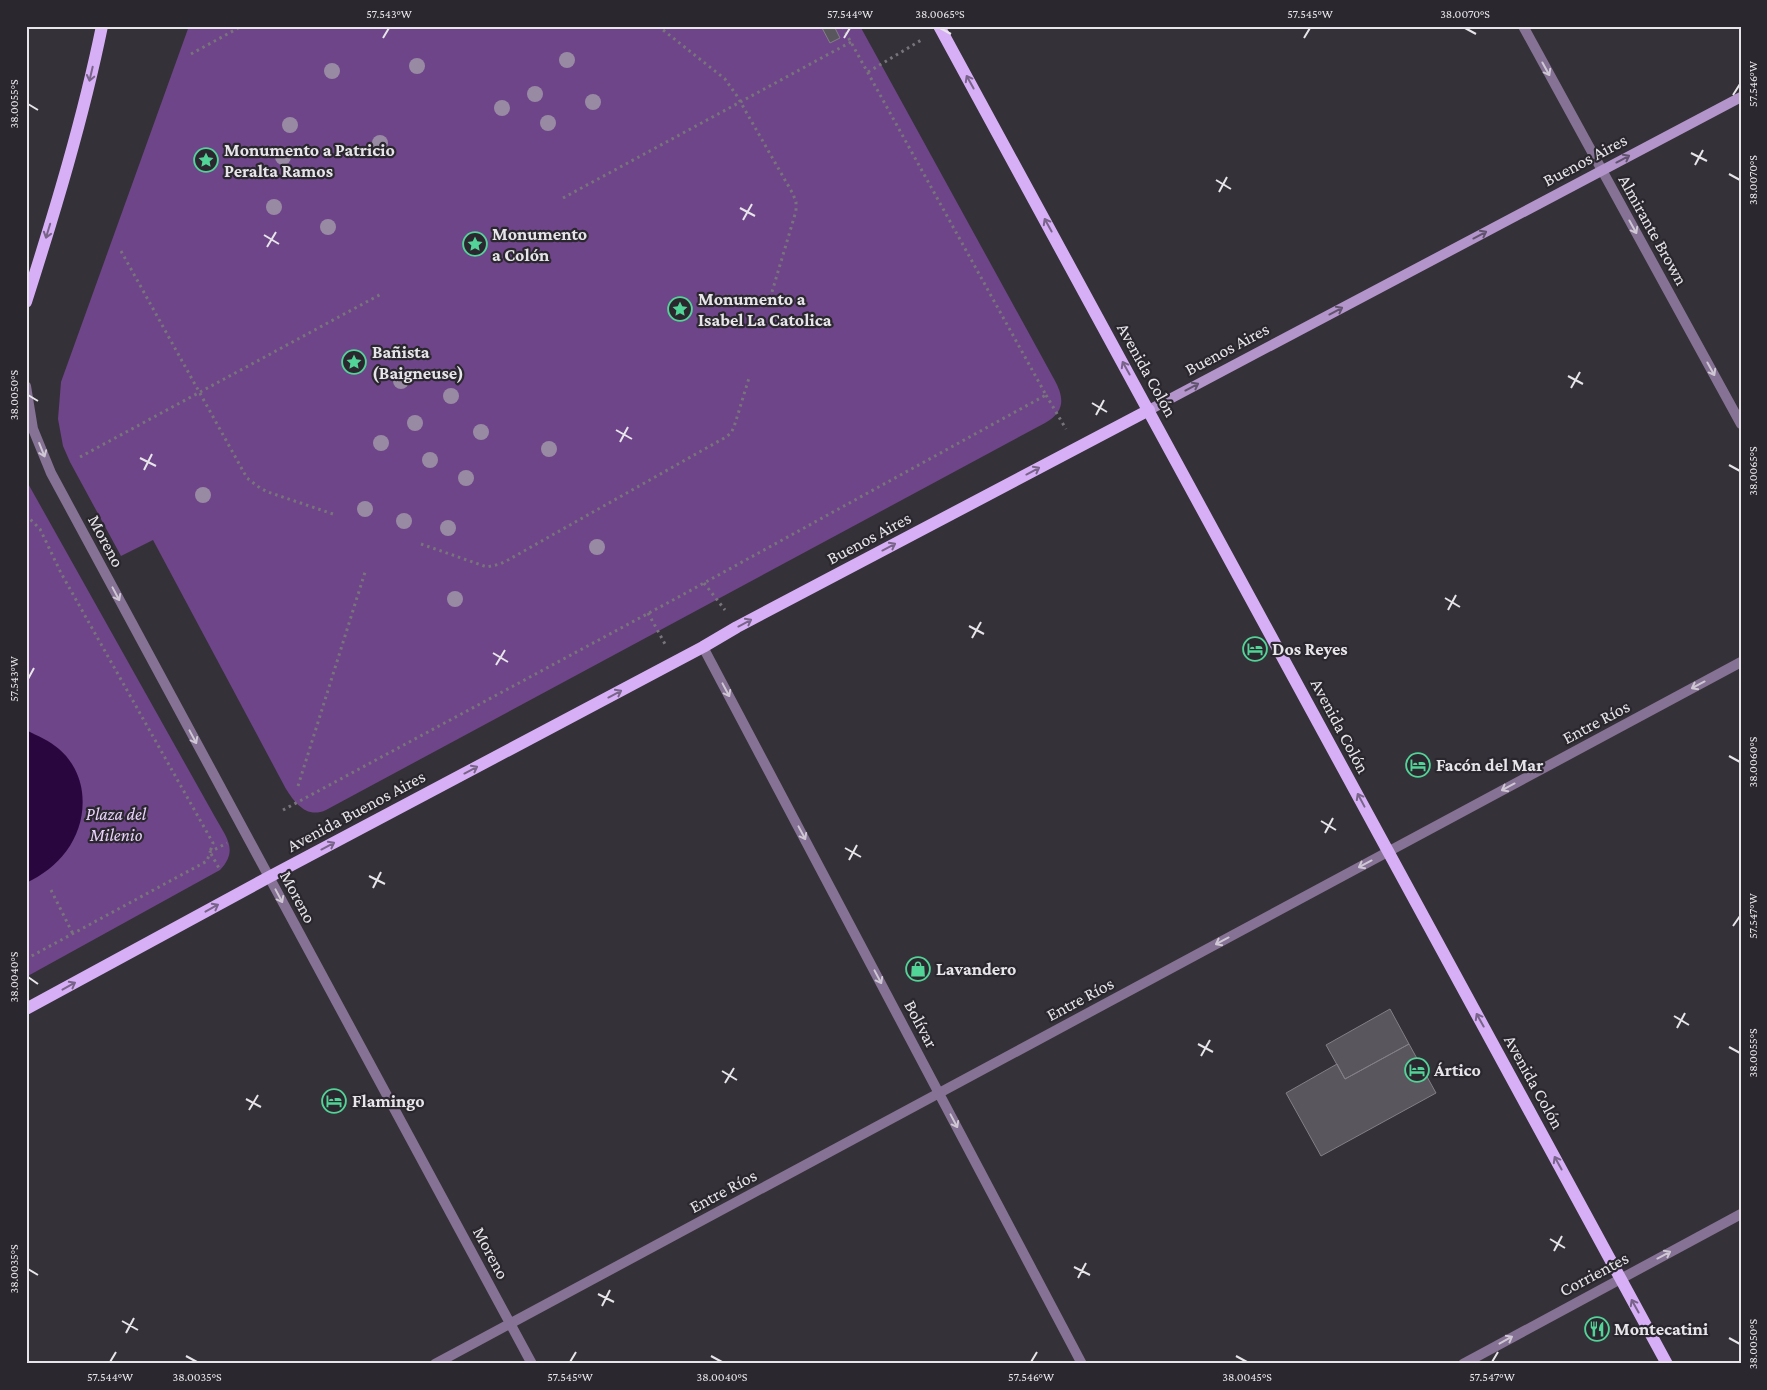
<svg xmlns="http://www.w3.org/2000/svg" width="1767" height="1390" font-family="'Crimson Pro',serif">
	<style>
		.green { fill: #6d4588 }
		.water { fill: #2a063e }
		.building { fill: #5a565e; stroke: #837e87 }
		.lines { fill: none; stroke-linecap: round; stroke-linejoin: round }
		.path { stroke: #78747b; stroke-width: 3; stroke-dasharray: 2.5 4; stroke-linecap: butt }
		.street { stroke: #857294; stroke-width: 10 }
		.secondary { stroke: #b394cb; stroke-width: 10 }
		.primary { stroke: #d7aff6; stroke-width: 12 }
		.tree { fill: #998aa4 }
		.oneway { stroke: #cfc8d4 }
		.oneway2 { stroke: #786488 }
		.oneway3 { stroke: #61536d }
		.ticks { fill: none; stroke: #e8e5ea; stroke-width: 2 }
		.labels { text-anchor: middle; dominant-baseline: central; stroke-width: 4.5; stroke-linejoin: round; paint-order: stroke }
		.poi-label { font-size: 18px; font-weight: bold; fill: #e8e5ea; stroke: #2b272e; text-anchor: start }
		.street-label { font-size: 18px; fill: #e8e5ea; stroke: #2b272e }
		.park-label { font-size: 18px; font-style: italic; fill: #ead3fd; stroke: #2b272e }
		.neatline { fill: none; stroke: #e8e5ea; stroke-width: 2 }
		.ticks-label { font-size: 12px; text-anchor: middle; fill: #e8e5ea }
	</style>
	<rect width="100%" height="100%" fill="#353138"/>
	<path class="green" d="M189,26h671l194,353c10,18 12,32 -9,44l-719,387c-19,9 -31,-7 -40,-21l-133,-249 -32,16 -51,-94 -7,-16 -5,-27 3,-37z
		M26,480l189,337c11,20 24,33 5,53l-194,107z"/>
	<path class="water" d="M26,730c12,6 24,11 33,19 13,11 21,27 23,43 5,41 -20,75 -56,91z"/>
	<path class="building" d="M821,26h13l6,12 -10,5z
		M1390,1009l19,35 -64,35 -19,-34z
		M1409,1044l27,49 -115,63 -35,-63 51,-29 8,15z"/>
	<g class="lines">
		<path class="path" d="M658,26l67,53 12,17 56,98 3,8v9l-24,81
			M191,54l51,-28
			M868,72l55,-33
			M563,198l288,-156
			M121,251l126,227 13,10 8,4 68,23
			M1046,395l20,34
			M80,457l303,-164
			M26,515l14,14 21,44 152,270 -3,9 10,18
			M421,544l66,23 13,-3 8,-4 218,-123 5,-4 3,-6 15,-49
			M704,583l21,27
			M648,613l17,31
			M298,786l68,-217
			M283,810l390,-210 373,-205 -204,-369
			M51,890l22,44
			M26,959l181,-98 3,-9 17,-9"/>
		<path class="street" d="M1523,26l218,398
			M26,386l7,43 18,44 481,891
			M703,647l379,717
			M435,1364l1306,-702
			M1463,1364l278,-150"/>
		<path class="secondary" d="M1149,410l592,-313"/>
		<path class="primary" d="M939,26l728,1338
			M26,302c29,-91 57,-183 76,-276
			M26,1009l243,-132 434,-230 34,-20 412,-217"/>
	</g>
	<g class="tree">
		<circle cx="567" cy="60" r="8"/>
		<circle cx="417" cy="66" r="8"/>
		<circle cx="332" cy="71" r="8"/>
		<circle cx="535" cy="94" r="8"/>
		<circle cx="593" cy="102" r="8"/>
		<circle cx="502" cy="108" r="8"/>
		<circle cx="548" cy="123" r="8"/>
		<circle cx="290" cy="125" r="8"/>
		<circle cx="380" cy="143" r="8"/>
		<circle cx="283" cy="157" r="8"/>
		<circle cx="274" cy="207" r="8"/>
		<circle cx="328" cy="227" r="8"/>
		<circle cx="401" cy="381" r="8"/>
		<circle cx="451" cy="396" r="8"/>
		<circle cx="415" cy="423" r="8"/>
		<circle cx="481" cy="432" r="8"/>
		<circle cx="381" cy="443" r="8"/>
		<circle cx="549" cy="449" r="8"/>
		<circle cx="430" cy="460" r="8"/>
		<circle cx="466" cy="478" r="8"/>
		<circle cx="203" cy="495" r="8"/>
		<circle cx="365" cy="509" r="8"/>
		<circle cx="404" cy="521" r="8"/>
		<circle cx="448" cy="528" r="8"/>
		<circle cx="597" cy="547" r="8"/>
		<circle cx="455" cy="599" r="8"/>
	</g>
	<defs><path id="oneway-shaft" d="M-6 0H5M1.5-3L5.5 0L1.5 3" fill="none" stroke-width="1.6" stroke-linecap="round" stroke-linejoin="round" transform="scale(1.25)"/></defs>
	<g class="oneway">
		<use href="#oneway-shaft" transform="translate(1546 69) rotate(61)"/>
		<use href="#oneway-shaft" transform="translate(1633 227) rotate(61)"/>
		<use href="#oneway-shaft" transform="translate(1711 369) rotate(61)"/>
		<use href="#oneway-shaft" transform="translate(42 450) rotate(68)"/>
		<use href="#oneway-shaft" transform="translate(116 594) rotate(62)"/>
		<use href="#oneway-shaft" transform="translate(1698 685) rotate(152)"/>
		<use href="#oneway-shaft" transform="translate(726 690) rotate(62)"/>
		<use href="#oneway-shaft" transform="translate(193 737) rotate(62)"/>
		<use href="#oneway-shaft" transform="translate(1508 787) rotate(152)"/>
		<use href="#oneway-shaft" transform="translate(802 833) rotate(62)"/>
		<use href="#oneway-shaft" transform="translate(1365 864) rotate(152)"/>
		<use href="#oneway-shaft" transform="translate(279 896) rotate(62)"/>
		<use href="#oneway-shaft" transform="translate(1222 941) rotate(152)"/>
		<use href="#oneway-shaft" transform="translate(878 977) rotate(62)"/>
		<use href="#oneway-shaft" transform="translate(954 1121) rotate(62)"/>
		<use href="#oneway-shaft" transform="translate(1664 1255) rotate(-28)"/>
		<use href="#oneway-shaft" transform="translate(1506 1340) rotate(-29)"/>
	</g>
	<g class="oneway2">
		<use href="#oneway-shaft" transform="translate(91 74) rotate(103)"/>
		<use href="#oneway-shaft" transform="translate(970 82) rotate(-119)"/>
		<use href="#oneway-shaft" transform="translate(1048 225) rotate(-119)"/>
		<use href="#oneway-shaft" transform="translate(48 231) rotate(107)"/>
		<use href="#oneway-shaft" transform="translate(1126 368) rotate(-119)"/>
		<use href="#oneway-shaft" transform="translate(1033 471) rotate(-28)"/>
		<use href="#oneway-shaft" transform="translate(889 547) rotate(-28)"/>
		<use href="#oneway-shaft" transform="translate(745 623) rotate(-28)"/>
		<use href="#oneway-shaft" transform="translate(615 694) rotate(-28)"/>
		<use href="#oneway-shaft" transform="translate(471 770) rotate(-28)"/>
		<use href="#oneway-shaft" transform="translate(1361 800) rotate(-118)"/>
		<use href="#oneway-shaft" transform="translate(328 846) rotate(-28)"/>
		<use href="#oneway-shaft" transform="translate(212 908) rotate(-29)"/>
		<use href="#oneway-shaft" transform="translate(69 986) rotate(-29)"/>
		<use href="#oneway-shaft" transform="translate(1480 1020) rotate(-119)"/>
		<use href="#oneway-shaft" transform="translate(1558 1163) rotate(-119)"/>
		<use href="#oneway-shaft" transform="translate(1635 1306) rotate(-119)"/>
	</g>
	<g class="oneway3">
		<use href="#oneway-shaft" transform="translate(1623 159) rotate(-28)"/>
		<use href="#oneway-shaft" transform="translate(1480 235) rotate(-28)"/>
		<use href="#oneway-shaft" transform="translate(1336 311) rotate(-28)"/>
		<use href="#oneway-shaft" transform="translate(1192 387) rotate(-28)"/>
	</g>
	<path class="ticks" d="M940,28l11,6M1465,28l11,6M383,38l6,-10M844,38l6,-10M1304,38l6,-10M1733,95l7,-11M28,104l10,6M1691,153l16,8M1695,165l8,-15M1729,174l11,6M1216,180l15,9M1219,192l8,-15M740,208l15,8M743,220l9,-16M264,235l15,9M267,247l9,-15M1568,376l15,8M1571,388l9,-16M28,395l10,6M1092,403l15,9M1096,415l8,-15M616,430l16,9M620,442l8,-15M140,458l16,8M1729,465l11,6M144,470l8,-16M1445,598l15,9M1448,610l8,-15M969,626l15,8M972,638l9,-16M493,653l15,9M496,665l9,-15M28,679l6,-11M1729,756l11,6M1321,821l15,9M1325,833l8,-15M845,848l16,9M849,860l8,-15M369,876l16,8M373,888l8,-16M1733,926l7,-10M28,977l10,7M1674,1016l15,9M1677,1028l8,-15M1198,1044l15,8M1729,1047l11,6M1201,1056l9,-16M722,1071l15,9M725,1083l9,-15M246,1099l15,8M249,1110l9,-15M1550,1239l15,9M1554,1251l8,-15M1074,1267l16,8M28,1269l10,6M1078,1278l8,-15M598,1294l16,8M602,1306l8,-16M122,1321l16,9M126,1333l8,-15M1729,1338l11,6M186,1356l11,6M711,1356l11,6M1236,1356l11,6M110,1362l6,-10M570,1362l6,-10M1031,1362l6,-10M1492,1362l6,-10"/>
	<defs>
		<g id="sight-ring" transform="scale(1.25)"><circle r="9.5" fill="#2b272e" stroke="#52d397" stroke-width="1.5"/><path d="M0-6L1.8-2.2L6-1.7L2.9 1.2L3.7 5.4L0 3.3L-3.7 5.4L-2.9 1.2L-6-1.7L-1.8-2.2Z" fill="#52d397"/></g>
		<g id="hotel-ring" transform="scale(1.25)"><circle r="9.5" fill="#2b272e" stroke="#52d397" stroke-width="1.5"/><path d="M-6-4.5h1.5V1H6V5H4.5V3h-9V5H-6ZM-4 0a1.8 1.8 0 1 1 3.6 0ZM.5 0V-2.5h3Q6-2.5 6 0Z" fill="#52d397"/></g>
		<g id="shop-ring" transform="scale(1.25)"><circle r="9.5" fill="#2b272e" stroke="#52d397" stroke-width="1.5"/><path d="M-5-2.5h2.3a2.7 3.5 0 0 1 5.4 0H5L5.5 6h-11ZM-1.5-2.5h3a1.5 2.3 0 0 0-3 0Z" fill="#52d397"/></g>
		<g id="restaurant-ring" transform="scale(1.25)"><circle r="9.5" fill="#2b272e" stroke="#52d397" stroke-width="1.5"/><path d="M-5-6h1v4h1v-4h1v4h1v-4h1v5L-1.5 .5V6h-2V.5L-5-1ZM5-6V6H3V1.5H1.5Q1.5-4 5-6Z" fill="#52d397"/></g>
	</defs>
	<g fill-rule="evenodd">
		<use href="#sight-ring" x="206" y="160"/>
		<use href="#sight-ring" x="475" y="244"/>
		<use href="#sight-ring" x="680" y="309"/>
		<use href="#sight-ring" x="354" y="362"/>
		<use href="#hotel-ring" x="1255" y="649"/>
		<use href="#hotel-ring" x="1418" y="765"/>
		<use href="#shop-ring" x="918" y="969"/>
		<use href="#hotel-ring" x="1417" y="1070"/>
		<use href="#hotel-ring" x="334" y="1101"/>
		<use href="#restaurant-ring" x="1597" y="1329"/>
	</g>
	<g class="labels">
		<g class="poi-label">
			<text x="224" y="150">Monumento a Patricio<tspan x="224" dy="21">Peralta Ramos</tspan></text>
			<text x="492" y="234">Monumento<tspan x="492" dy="21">a Colón</tspan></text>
			<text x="698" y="299">Monumento a<tspan x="698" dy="21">Isabel La Catolica</tspan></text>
			<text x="372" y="352">Bañista<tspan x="372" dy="21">(Baigneuse)</tspan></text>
			<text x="1272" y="649">Dos Reyes</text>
			<text x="1436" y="765">Facón del Mar</text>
			<text x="936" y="969">Lavandero</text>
			<text x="1434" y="1070">Ártico</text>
			<text x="352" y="1101">Flamingo</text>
			<text x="1614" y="1329">Montecatini</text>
		</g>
		<g class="street-label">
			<text transform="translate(1585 160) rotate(-28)">Buenos Aires</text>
			<text transform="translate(1653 230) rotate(61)">Almirante Brown</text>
			<text transform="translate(1227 349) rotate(-28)">Buenos Aires</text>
			<text transform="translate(1147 370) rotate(61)">Avenida Colón</text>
			<text transform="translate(869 538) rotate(-28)">Buenos Aires</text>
			<text transform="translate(106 541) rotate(62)">Moreno</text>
			<text transform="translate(1596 722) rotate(-28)">Entre Ríos</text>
			<text transform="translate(1340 726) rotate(62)">Avenida Colón</text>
			<text transform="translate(356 811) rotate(-28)">Avenida Buenos Aires</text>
			<text transform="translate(298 897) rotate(62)">Moreno</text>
			<text transform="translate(1080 999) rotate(-28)">Entre Ríos</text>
			<text transform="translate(921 1024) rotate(62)">Bolívar</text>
			<text transform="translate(1534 1082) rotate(61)">Avenida Colón</text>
			<text transform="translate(723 1191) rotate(-28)">Entre Ríos</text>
			<text transform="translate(491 1253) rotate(62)">Moreno</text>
			<text transform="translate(1594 1274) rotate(-28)">Corrientes</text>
		</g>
		<g class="park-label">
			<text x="116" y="814">Plaza del<tspan x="116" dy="21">Milenio</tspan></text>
		</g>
	</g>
	<rect width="1767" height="1390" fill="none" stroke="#2b272e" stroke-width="55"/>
	<rect x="28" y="28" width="1712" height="1334" class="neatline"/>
	<g class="ticks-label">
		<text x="389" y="18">57.543°W</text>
		<text x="850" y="18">57.544°W</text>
		<text x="940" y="18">38.0065°S</text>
		<text x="1310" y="18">57.545°W</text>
		<text x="1465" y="18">38.0070°S</text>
		<text transform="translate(1753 84) rotate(-90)" y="4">57.546°W</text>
		<text transform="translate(14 104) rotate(-90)" y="4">38.0055°S</text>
		<text transform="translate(1753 180) rotate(-90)" y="4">38.0070°S</text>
		<text transform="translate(14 395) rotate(-90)" y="4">38.0050°S</text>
		<text transform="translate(1753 471) rotate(-90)" y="4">38.0065°S</text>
		<text transform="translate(14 679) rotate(-90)" y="4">57.543°W</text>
		<text transform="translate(1753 762) rotate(-90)" y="4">38.0060°S</text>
		<text transform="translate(1753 916) rotate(-90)" y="4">57.547°W</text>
		<text transform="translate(14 977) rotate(-90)" y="4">38.0040°S</text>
		<text transform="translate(1753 1053) rotate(-90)" y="4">38.0055°S</text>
		<text transform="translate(14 1269) rotate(-90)" y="4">38.0035°S</text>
		<text transform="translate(1753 1344) rotate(-90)" y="4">38.0050°S</text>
		<text x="110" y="1381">57.544°W</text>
		<text x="197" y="1381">38.0035°S</text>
		<text x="570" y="1381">57.545°W</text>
		<text x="722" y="1381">38.0040°S</text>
		<text x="1031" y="1381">57.546°W</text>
		<text x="1247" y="1381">38.0045°S</text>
		<text x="1492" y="1381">57.547°W</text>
	</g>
</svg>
